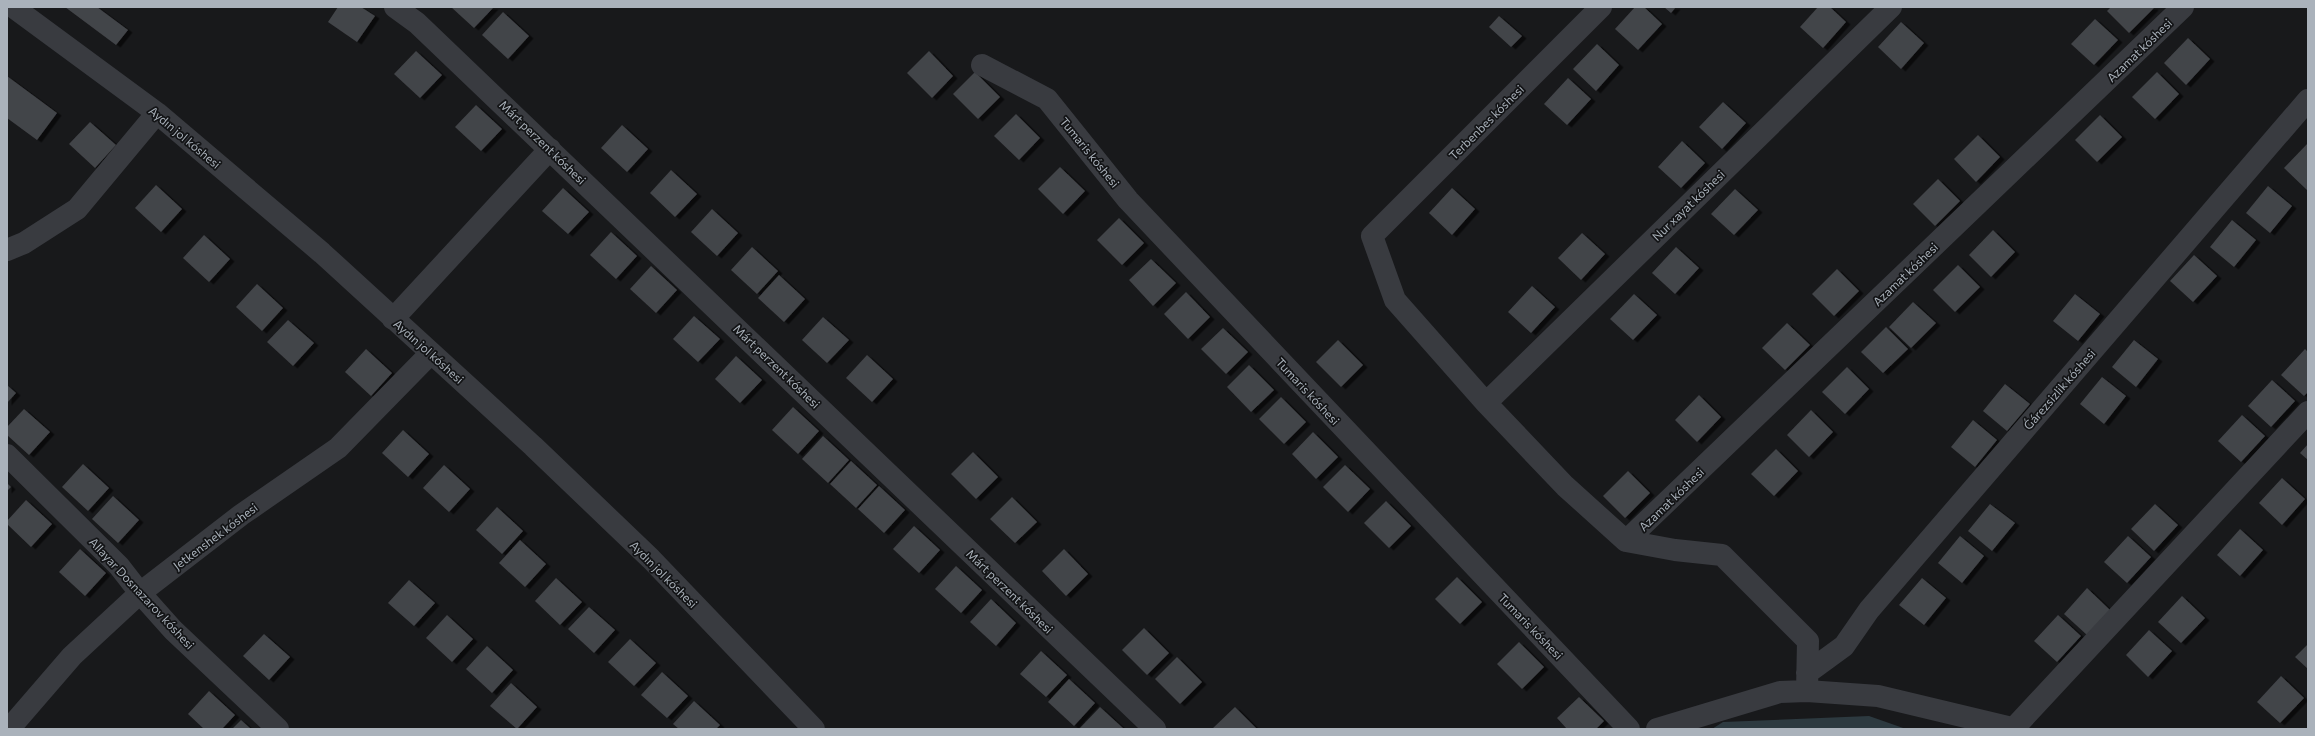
<svg xmlns="http://www.w3.org/2000/svg" width="2315" height="736" font-family="Commissioner,sans-serif">
	<style>
		.water { fill: #2d3a40 }
		.building { fill: #424448; filter: url(#shadow) }
		.lines { fill: none; stroke-linecap: round; stroke-linejoin: round }
		.minor { stroke: #393b40; stroke-width: 22 }
		.labels { text-anchor: middle; dominant-baseline: central; stroke-width: 3.5; stroke-linejoin: round; paint-order: stroke }
		.street-label { font-size: 12px; fill: #aab2bb; stroke: #131416 }
	</style>
	<defs>
		<filter id="shadow"><feDropShadow dx="4.5" dy="2.5" stdDeviation="0" flood-color="#0009"/></filter>
	</defs>
	<rect width="100%" height="100%" fill="#18191b"/>
	<path class="water" d="M1869,716l37,13h-194l11,-7z"/>
	<path class="building" d="M65,7h32l31,23 -12,15z
		M338,7h23l14,9 -18,26 -29,-20z
		M451,7h43l-20,21z
		M1635,7h9l18,17 -24,26 -23,-21z
		M1664,7h12l-5,6z
		M1818,7h12l16,15 -23,26 -23,-21z
		M2111,7h42l1,1 -25,25 -22,-22z
		M503,12l26,24 -21,23 -26,-24z
		M1499,16l23,20 -11,11 -22,-20z
		M2095,19l23,21 -24,25 -23,-21z
		M1901,22l23,21 -23,26 -23,-22z
		M2188,38l22,21 -24,26 -22,-22z
		M1597,44l22,21 -23,26 -23,-22z
		M416,51l26,24 -22,23 -26,-24z
		M929,51l24,25 -21,22 -25,-25z
		M975,72l25,25 -22,22 -25,-25z
		M2157,72l22,22 -24,25 -23,-22z
		M7,76l50,37 -20,27 -30,-22z
		M1568,78l23,21 -24,26 -23,-21z
		M1723,102l23,21 -24,26 -23,-22z
		M476,105l26,24 -21,22 -26,-24z
		M1016,114l24,24 -21,22 -25,-24z
		M2100,115l22,22 -25,25 -22,-22z
		M90,122l26,23 -21,23 -26,-24z
		M622,125l26,24 -21,23 -26,-24z
		M1978,135l22,22 -24,25 -22,-23z
		M1682,141l23,22 -24,25 -23,-21z
		M2308,143v46l-1,1 -23,-22z
		M1060,167l25,24 -22,23 -25,-25z
		M671,170l26,24 -22,23 -25,-24z
		M1938,179l22,22 -25,25 -22,-22z
		M156,185l26,24 -21,23 -26,-24z
		M2268,186l24,20 -22,27 -24,-20z
		M563,188l26,24 -21,22 -26,-23z
		M1452,188l23,21 -23,26 -23,-22z
		M1735,189l23,21 -24,25 -23,-21z
		M712,209l26,24 -21,23 -26,-24z
		M1119,218l25,25 -22,22 -25,-25z
		M2232,220l24,20 -22,27 -24,-20z
		M1993,230l22,22 -24,25 -22,-22z
		M611,232l26,24 -21,23 -26,-24z
		M1582,233l23,21 -24,26 -23,-22z
		M204,235l26,24 -21,23 -26,-24z
		M752,247l26,24 -21,23 -26,-24z
		M1676,247l23,21 -24,26 -23,-21z
		M2194,255l23,21 -24,26 -23,-21z
		M1151,259l25,24 -23,23 -24,-26z
		M1958,265l22,22 -25,25 -22,-22z
		M651,266l26,24 -21,23 -26,-24z
		M1837,269l22,22 -25,25 -22,-22z
		M779,275l26,24 -21,23 -26,-24z
		M257,284l26,24 -21,23 -26,-24z
		M1532,286l23,21 -24,26 -23,-21z
		M1186,292l24,25 -22,22 -24,-25z
		M1634,294l23,21 -24,25 -23,-21z
		M2075,294l25,20 -22,27 -25,-20z
		M1913,302l23,21 -25,25 -22,-21z
		M694,316l26,23 -22,23 -25,-23z
		M823,317l26,23 -22,23 -25,-23z
		M288,320l26,23 -21,23 -26,-24z
		M1787,323l23,22 -25,25 -23,-22z
		M1886,327l22,22 -25,24 -22,-21z
		M1223,328l25,24 -22,22 -25,-25z
		M1338,340l25,25 -22,22 -25,-25z
		M2134,340l24,19 -22,28 -24,-20z
		M366,349l26,24 -21,23 -26,-24z
		M2305,349l3,3v40l-4,4 -23,-21z
		M867,355l26,24 -21,23 -26,-24z
		M736,356l26,24 -22,23 -25,-24z
		M1249,365l25,25 -23,22 -24,-25z
		M1847,367l22,22 -24,25 -23,-22z
		M2102,377l24,19 -22,28 -24,-20z
		M2272,380l23,21 -24,26 -23,-21z
		M2005,384l25,20 -23,27 -24,-20z
		M7,385l9,8 -9,10z
		M1699,395l22,22 -24,25 -22,-22z
		M1281,397l25,25 -22,22 -25,-25z
		M793,407l26,24 -21,23 -26,-24z
		M24,409l26,23 -21,23 -22,-20v-8z
		M1811,410l22,22 -24,25 -22,-22z
		M2242,415l23,21 -24,26 -23,-21z
		M1973,420l24,20 -22,27 -24,-20z
		M403,430l26,24 -21,23 -26,-24z
		M1313,432l25,25 -22,22 -24,-25z
		M823,436l26,24 -21,23 -26,-24z
		M2308,444v16l-8,-7z
		M1776,449l22,22 -24,25 -23,-22z
		M973,452l25,25 -22,22 -25,-25z
		M851,461l26,24 -21,23 -26,-24z
		M83,464l26,24 -21,23 -26,-24z
		M444,465l26,24 -21,23 -26,-24z
		M1345,465l25,24 -22,23 -25,-25z
		M1628,471l22,22 -25,25 -22,-22z
		M2282,478l23,21 -23,26 -23,-22z
		M7,483l4,4 -4,4z
		M879,486l26,24 -21,23 -26,-24z
		M113,496l26,24 -21,23 -26,-24z
		M1012,497l25,25 -22,21 -25,-24z
		M26,500l26,24 -21,23 -24,-23v-3z
		M1386,501l25,25 -22,22 -25,-25z
		M1990,504l25,19 -23,28 -24,-20z
		M2155,504l23,21 -24,26 -23,-22z
		M497,507l26,24 -21,23 -26,-24z
		M914,526l26,24 -21,23 -26,-24z
		M2240,529l23,21 -23,26 -23,-21z
		M1960,536l24,20 -22,27 -24,-20z
		M2128,536l23,21 -24,26 -23,-21z
		M520,540l26,24 -21,23 -26,-24z
		M80,549l26,24 -21,23 -26,-24z
		M1064,549l24,25 -22,22 -24,-25z
		M956,566l26,24 -21,23 -26,-24z
		M1457,577l25,25 -22,22 -25,-25z
		M556,578l26,24 -22,23 -25,-24z
		M1922,578l24,20 -22,27 -25,-20z
		M409,580l26,23 -21,23 -26,-23z
		M2087,588l23,22 -23,25 -23,-21z
		M2182,596l23,22 -24,25 -23,-21z
		M991,599l25,24 -20,23 -26,-24z
		M589,607l26,23 -21,23 -26,-24z
		M447,615l26,24 -21,23 -26,-24z
		M2058,615l23,21 -24,26 -23,-21z
		M1144,628l25,25 -22,22 -25,-25z
		M2149,630l23,21 -24,26 -22,-22z
		M264,634l26,23 -21,23 -26,-24z
		M630,639l26,24 -22,23 -26,-24z
		M1519,642l25,25 -22,22 -25,-25z
		M2308,644v25l-13,-12z
		M487,646l26,24 -21,23 -26,-24z
		M1041,651l26,24 -21,22 -26,-23z
		M1177,657l25,25 -22,22 -25,-25z
		M662,672l26,24 -21,22 -26,-23z
		M2281,676l23,22 -24,25 -23,-21z
		M1069,679l26,24 -21,23 -26,-24z
		M511,683l26,24 -20,22 -27,-23z
		M209,691l26,24 -13,14h-18l-16,-15z
		M1579,697l25,24 -8,8h-29l-10,-11z
		M694,701l26,24 -4,4h-37l-6,-5z
		M1100,707l24,22h-45z
		M1235,707l22,22h-45z
		M241,720l10,9h-19z"/>
	<g class="lines">
		<path class="minor" d="M13,7l144,106 165,140 211,193 118,113 163,170
			M395,7l22,16 738,706
			M1601,7l-229,229 23,64 91,103 79,83 61,55 49,9 47,5 86,86 -1,50
			M982,65l65,34 81,101 501,529
			M7,250l17,-7 53,-34 80,-96
			M393,319l157,-170
			M1486,403l405,-396
			M7,455l112,111 21,27 33,37 105,99
			M1626,541l557,-534
			M1807,673l37,-27 25,-36 439,-510
			M2014,728l294,-316
			M9,729l63,-73 68,-63 101,-78 97,-67 92,-94
			M1657,729l123,-37 27,-1 71,5 138,33"/>
	</g>
	<g class="labels">
		<g class="street-label">
			<text transform="translate(2139 50) rotate(-44)">Azamat kóshesi</text>
			<text transform="translate(1486 122) rotate(-45)">Terbenbes kóshesi</text>
			<text transform="translate(185 137) rotate(40)">Aydın jol kóshesi</text>
			<text transform="translate(543 142) rotate(44)">Márt perzent kóshesi</text>
			<text transform="translate(1090 152) rotate(51)">Tumaris kóshesi</text>
			<text transform="translate(1688 205) rotate(-44)">Nur xayat kóshesi</text>
			<text transform="translate(1905 274) rotate(-44)">Azamat kóshesi</text>
			<text transform="translate(429 351) rotate(42)">Aydın jol kóshesi</text>
			<text transform="translate(777 366) rotate(44)">Márt perzent kóshesi</text>
			<text transform="translate(2059 389) rotate(-49)">Ǵárezsizlik kóshesi</text>
			<text transform="translate(1308 391) rotate(47)">Tumaris kóshesi</text>
			<text transform="translate(1671 499) rotate(-44)">Azamat kóshesi</text>
			<text transform="translate(215 536) rotate(-37)">Jetkenshek kóshesi</text>
			<text transform="translate(664 574) rotate(45)">Aydın jol kóshesi</text>
			<text transform="translate(1010 591) rotate(44)">Márt perzent kóshesi</text>
			<text transform="translate(142 593) rotate(47)">Allayar Dosnazarov kóshesi</text>
			<text transform="translate(1531 626) rotate(46)">Tumaris kóshesi</text>
		</g>
	</g>
	<rect width="2315" height="736" fill="none" stroke="#aab2bb" stroke-width="16"/>
</svg>
